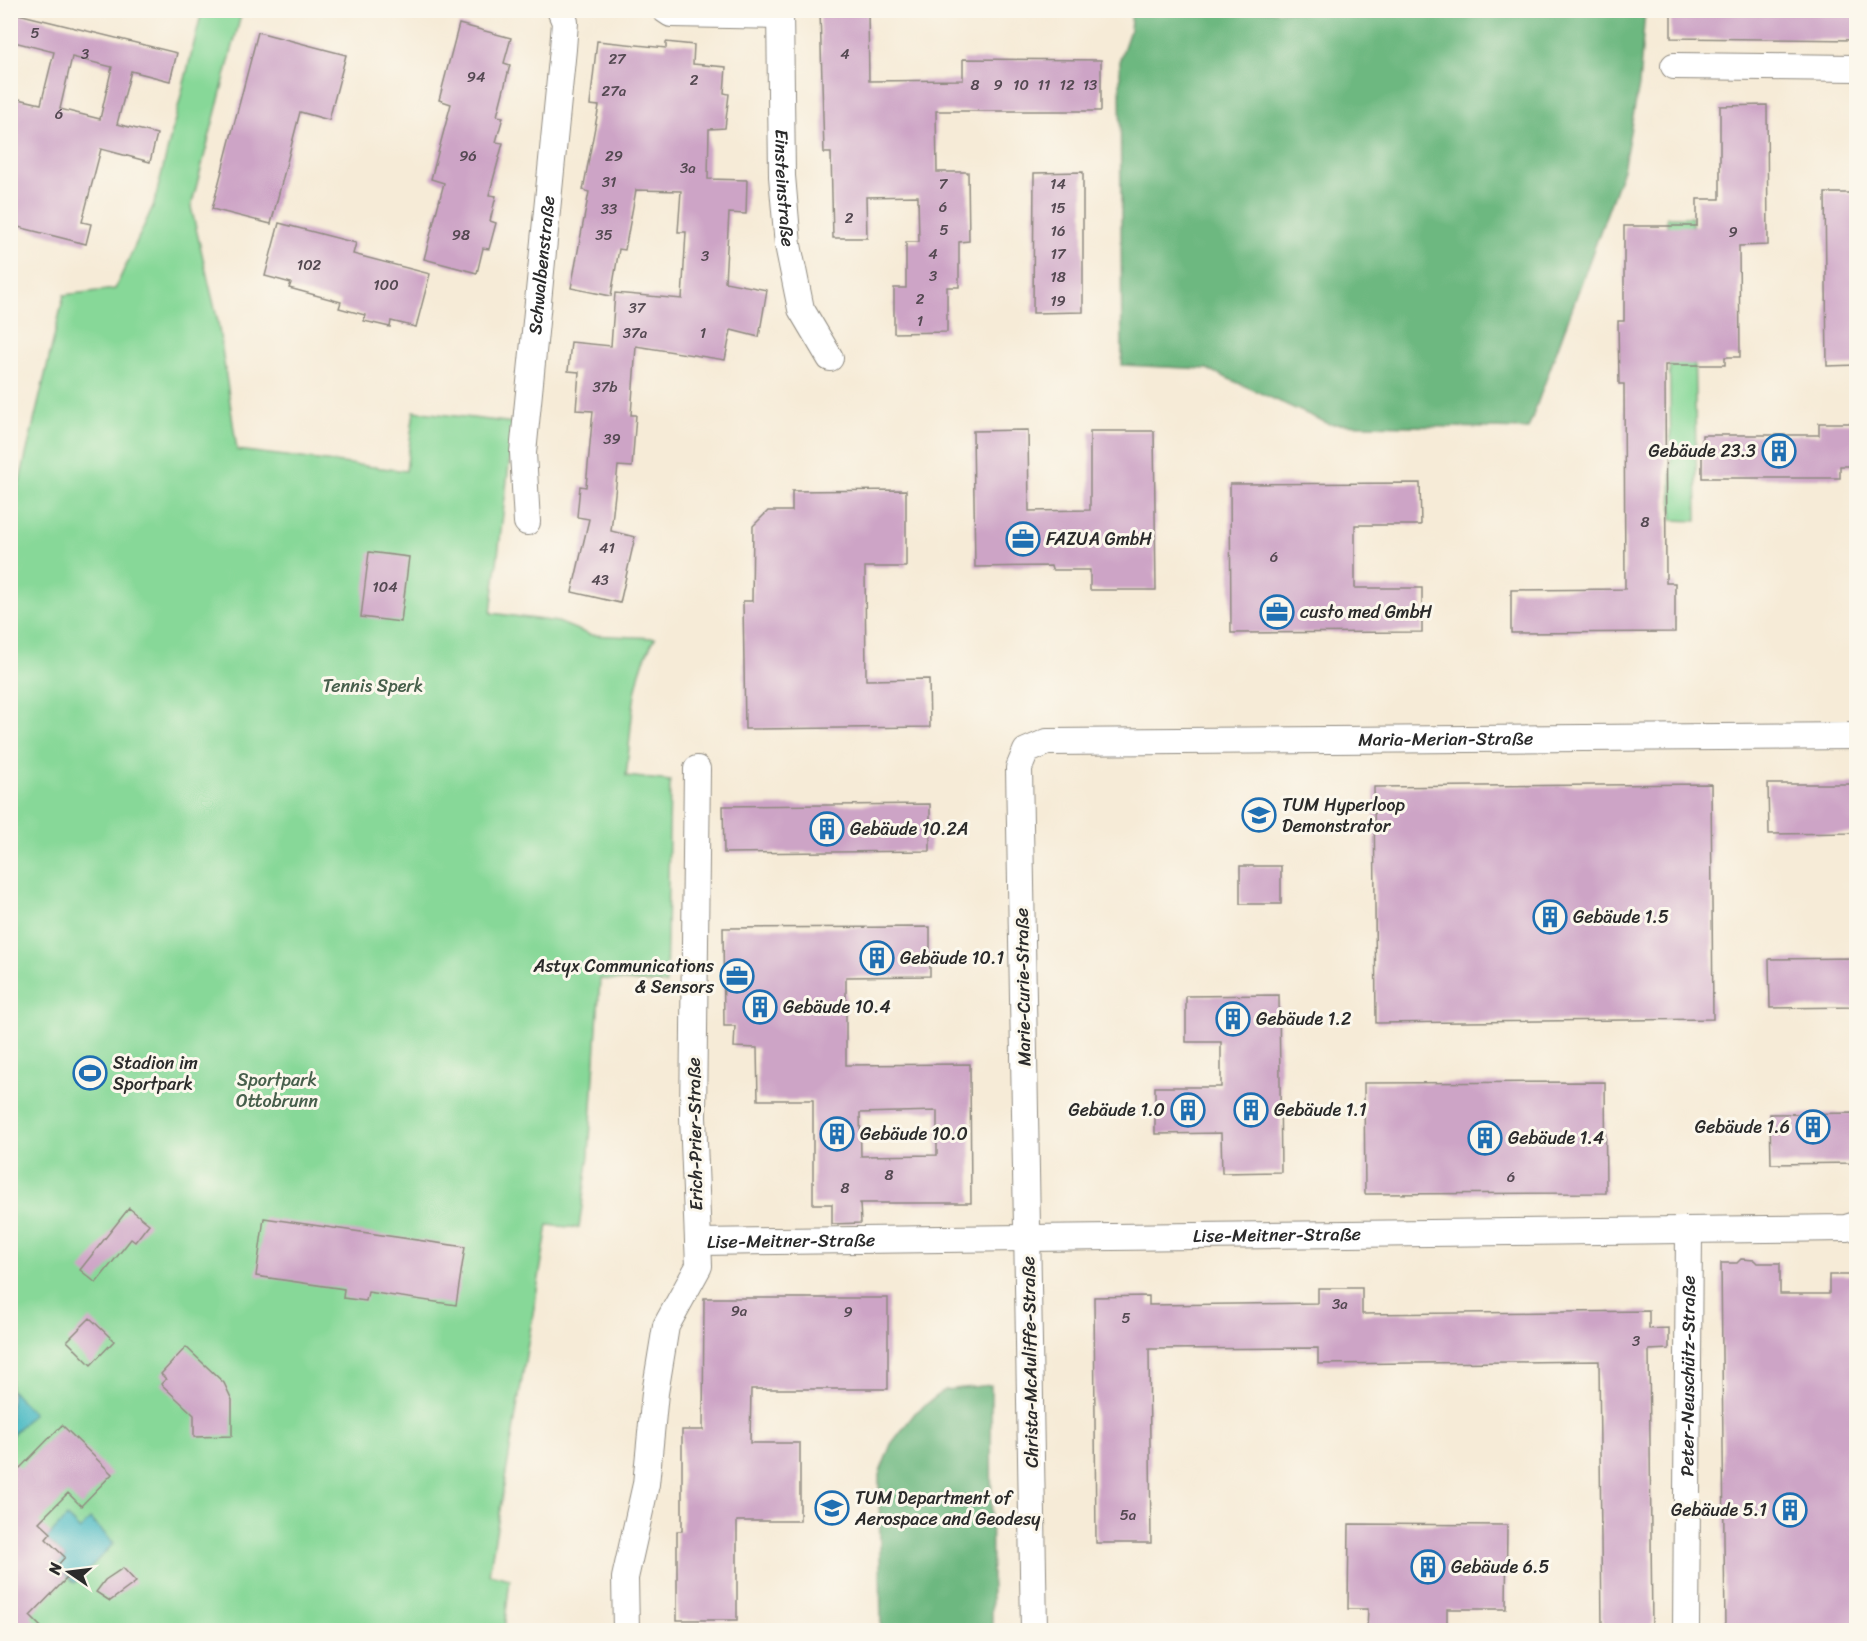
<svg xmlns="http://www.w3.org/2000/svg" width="1867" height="1641" font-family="Sriracha,sans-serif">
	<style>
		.green { fill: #87d898; stroke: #598262; stroke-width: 1.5 }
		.forest { fill: #6db880; stroke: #4c7256; stroke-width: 1.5 }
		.water { fill: #4dbbc4; stroke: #3c7378; stroke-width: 1.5 }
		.building { fill: #cda4c6; fill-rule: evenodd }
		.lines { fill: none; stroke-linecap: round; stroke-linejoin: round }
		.street-casing { stroke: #908b81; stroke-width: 28 }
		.street { stroke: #fff; stroke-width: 26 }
		.labels { text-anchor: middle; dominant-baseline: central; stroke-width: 6; stroke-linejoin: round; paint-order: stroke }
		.number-label { font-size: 15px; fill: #544952 }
		.street-label { font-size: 18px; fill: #2b2b2b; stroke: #fbf7ec }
		.poi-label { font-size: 18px; fill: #2b2b2b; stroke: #fbf7ec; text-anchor: start }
		.park-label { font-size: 18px; fill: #475f4c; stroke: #fbf7ec }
	</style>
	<rect width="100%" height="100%" fill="#fbf7ec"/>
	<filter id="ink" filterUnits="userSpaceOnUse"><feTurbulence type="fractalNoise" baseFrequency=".0167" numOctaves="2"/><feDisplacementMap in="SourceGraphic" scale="12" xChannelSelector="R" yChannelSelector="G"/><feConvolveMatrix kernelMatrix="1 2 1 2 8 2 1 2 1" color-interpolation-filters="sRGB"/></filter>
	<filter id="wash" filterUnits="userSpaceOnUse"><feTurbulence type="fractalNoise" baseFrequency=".008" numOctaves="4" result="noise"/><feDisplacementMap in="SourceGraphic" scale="24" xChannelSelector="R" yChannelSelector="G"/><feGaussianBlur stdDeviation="1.35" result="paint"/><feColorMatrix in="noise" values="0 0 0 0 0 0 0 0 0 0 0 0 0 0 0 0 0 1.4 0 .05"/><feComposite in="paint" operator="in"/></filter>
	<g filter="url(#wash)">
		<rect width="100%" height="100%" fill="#f6ebd7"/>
		<path class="green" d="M202,11h21l18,4 -50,192 27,115 19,128 169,21 8,-60 100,12 -23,190 67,9 32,13 65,3c-25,39 -23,93 -29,138l44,5 -4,203 -66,-5 -11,176 -10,73 -31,-3 -59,349 21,5 -6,51h-493v-1112l53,-223 51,-6 39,-85z
			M1667,217h25l5,304 -25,-1z"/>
		<path class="forest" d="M1132,11h513l-6,74 -16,84 -95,260 -199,-5 -122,-55 -85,-4 -2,-306 10,-29z
			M991,1385l1,245h-111l-2,-155 12,-31 24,-31 30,-23z"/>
		<path class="water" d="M11,1390l22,23 -22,23h-1z
			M67,1517l13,13 10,-11 24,24 -39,40 -18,-17 8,-9 -19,-18z"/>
		<g id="blocks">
			<path class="building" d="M820,10h48l1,71 94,-1v-21l138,1v51h-165l1,61h31l1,69 -10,1v45h-12v45l-53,1v-45h12v-46h13l-1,-46 -52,1 1,41h-34l-2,-85h-7z
				M1671,10h186v30l-186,-2z
				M10,12l167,41 -7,28 -39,-10 -14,53 40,10 -7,28 -49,-13 -19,73 9,2 -5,20 -76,-19v-128l31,7 13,-52 -44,-11zM72,57l40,10 -12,52 -40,-10z
				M459,24l52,14 -7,25 6,2 -13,51 6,1 -7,25 7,1 -14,52 7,1 -6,25 6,2 -7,26 -6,-1 -6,25 -53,-14 20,-76 -13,-4 20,-75 -12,-4z
				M258,32l88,23 -17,65 -29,-8 -29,112 -59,-15z
				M597,41l69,7v-6l28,3 -1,19 33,3 -2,26 5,1 -4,34 -16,1 -1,50 39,1 -1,34 -17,-1 -4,69 42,8 -8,47 -28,-7 -6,30 -89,-14 -5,69h5l-4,52 -14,-1 -7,65 24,6 -15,66 -48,-11 17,-73 -12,-2 3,-31 6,1 7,-76 -17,-1 3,-38 -11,-1 3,-29 40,4 4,-53 67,6 4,-67h-8l3,-41 -45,-1 -11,60 -6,-1 -8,47 -40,-8 18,-96 -6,-2 16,-84 -9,-1z
				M1767,105l1,140 -29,1 1,111h-15v8h-60l1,218h9v49l-164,1v-43l114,-1 -1,-205h-5l-1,-63h6v-95h73v-27h23v-93z
				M1083,172v140l-50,1 1,-140z
				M1825,193h32v172l-30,1z
				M279,223l77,20 -3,11 77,20 -14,53 -25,-6 -1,6 -26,-6 1,-6 -26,-7 2,-6 -52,-14 2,-5 -26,-7z
				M1819,423h38v43h-17v12h-138v-43h117z
				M1028,430l1,81 61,-1v-79h64l2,159h-66v-20h-38l-1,-4 -76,1 -2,-136z
				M1420,483l1,42h-66v63h67v44l-191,1 -1,-149z
				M906,490v77h-41l1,113 63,-1 1,48 -185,2 -2,-128h9l1,-75 15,-15h24v-20z
				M369,552l40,5 -8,65 -40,-5z
				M1711,784l2,235 -337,4 -2,-236z
				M1768,784h89v49l-88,1z
				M930,804v47l-206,2 -1,-47z
				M1240,866h41v38h-41z
				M930,927v49l-84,1v88l124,-1 1,139h-111l1,20 -29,1v-20h-19v-104h-55l-1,-52 -23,-1 1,-21h-11l-1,-98zM937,1111v44l-76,1 -1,-43z
				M1857,958v49l-87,1 -1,-49z
				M1279,995l2,177 -59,1 -1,-40 -66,1v-47h66v-45h-35v-46z
				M1605,1082l1,111 -241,1 -1,-111z
				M1857,1113v50l-86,1 -1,-50z
				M129,1208l20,16 -14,18 -4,-3 -35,44 -16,-13z
				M264,1218l201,29 -9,58 -88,-13 -2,9 -23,-3 1,-9 -88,-13z
				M1741,1259l13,1 3,3h23v31h49v-19h28v355h-132l-4,-367h16z
				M1318,1288h44v26l287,-3v18l20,-1v21l-20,1 3,277h-50l-3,-266 -281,3v-16l-169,1 2,194h-55l-2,-246 55,-1v9l169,-2z
				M704,1298h184v91h-137l-1,54h50v78h-63v99h-60v-89h5v-101h21z
				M90,1318l24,23 -23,24 -24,-24z
				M186,1347l38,36 8,17v36l-38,1v-22l-33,-31 5,-5 -5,-5z
				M62,1425l50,49 -31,32 -13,-13 -29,29 12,11 -5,6 19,18 -8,9 11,11 -38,39 14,14h-34v-172l10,10z
				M1349,1524l158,1 -1,84h-59v21h-80l1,-21h-20z
				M123,1568l13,14 -26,19 -14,-9 9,-12z"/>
		</g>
	</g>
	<g filter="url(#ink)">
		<use href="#blocks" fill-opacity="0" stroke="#908b81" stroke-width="1.5"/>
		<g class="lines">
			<g class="street-casing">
				<g id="street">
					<path d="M665,10l6,4 109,2"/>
					<path id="s1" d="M780,10l2,166 6,69 13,64 29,49"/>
					<path d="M1674,66l182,2"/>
					<path id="s2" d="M527,522l-4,-69 40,-404 2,-27 -5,-12"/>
					<path id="s3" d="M698,1242l1148,-14 10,-3"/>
					<path d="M626,1630l-1,-52 21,-94 9,-91 11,-67 33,-60 -6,-149 4,-348"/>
					<path id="s4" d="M1034,1630l-15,-862 7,-17 21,-9 809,-6"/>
					<path id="s5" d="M1686,1630l3,-400"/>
				</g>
			</g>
			<use href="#street" class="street"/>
		</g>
	</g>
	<defs>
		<g id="building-ring" transform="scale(1.725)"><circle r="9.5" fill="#fbf7ec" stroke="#1f6fb2" stroke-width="1.5"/><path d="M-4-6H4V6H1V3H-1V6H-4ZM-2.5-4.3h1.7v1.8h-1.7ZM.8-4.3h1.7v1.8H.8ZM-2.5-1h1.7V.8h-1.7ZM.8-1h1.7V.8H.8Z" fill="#1f6fb2"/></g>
		<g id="office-ring" transform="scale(1.725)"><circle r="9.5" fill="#fbf7ec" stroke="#1f6fb2" stroke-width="1.5"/><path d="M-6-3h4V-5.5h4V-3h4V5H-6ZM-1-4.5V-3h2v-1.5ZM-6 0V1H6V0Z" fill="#1f6fb2"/></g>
		<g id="university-ring" transform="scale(1.725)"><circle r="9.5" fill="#fbf7ec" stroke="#1f6fb2" stroke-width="1.5"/><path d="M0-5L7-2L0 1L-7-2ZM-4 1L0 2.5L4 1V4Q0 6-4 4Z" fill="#1f6fb2"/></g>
		<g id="stadium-ring" transform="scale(1.725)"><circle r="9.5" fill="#fbf7ec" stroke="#1f6fb2" stroke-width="1.5"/><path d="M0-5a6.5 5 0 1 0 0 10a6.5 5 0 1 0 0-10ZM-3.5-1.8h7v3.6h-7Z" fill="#1f6fb2"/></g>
		<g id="school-ring" transform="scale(1.725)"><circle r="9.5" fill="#fbf7ec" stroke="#1f6fb2" stroke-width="1.5"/><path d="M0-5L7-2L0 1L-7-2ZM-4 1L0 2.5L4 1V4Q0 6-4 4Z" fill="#1f6fb2"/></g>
	</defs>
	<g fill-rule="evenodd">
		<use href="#building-ring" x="1779" y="451"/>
		<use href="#office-ring" x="1023" y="539"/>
		<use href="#office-ring" x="1277" y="612"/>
		<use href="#university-ring" x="1259" y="815"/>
		<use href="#building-ring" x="827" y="829"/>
		<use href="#building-ring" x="1550" y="917"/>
		<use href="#building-ring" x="877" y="958"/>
		<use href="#office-ring" x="737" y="976"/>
		<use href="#building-ring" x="760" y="1007"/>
		<use href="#building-ring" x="1233" y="1019"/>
		<use href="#stadium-ring" x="90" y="1073"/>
		<use href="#building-ring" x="1188" y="1110"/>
		<use href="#building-ring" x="1251" y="1110"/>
		<use href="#building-ring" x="1813" y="1127"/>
		<use href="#building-ring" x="837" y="1134"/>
		<use href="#building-ring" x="1485" y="1138"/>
		<use href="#school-ring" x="832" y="1508"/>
		<use href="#building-ring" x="1790" y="1510"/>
		<use href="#building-ring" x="1428" y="1567"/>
	</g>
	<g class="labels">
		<g class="number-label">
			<text x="35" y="33">5</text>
			<text x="85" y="54">3</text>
			<text x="845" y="54">4</text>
			<text x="617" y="59">27</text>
			<text x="476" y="77">94</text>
			<text x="694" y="80">2</text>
			<text x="975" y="85">8</text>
			<text x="998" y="85">9</text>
			<text x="1021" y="85">10</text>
			<text x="1044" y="85">11</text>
			<text x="1067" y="85">12</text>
			<text x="1090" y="85">13</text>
			<text x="614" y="91">27a</text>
			<text x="59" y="114">6</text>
			<text x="468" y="156">96</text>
			<text x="614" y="156">29</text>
			<text x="688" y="168">3a</text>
			<text x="609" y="182">31</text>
			<text x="943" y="184">7</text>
			<text x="1058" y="184">14</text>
			<text x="943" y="207">6</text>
			<text x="1058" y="208">15</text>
			<text x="609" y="209">33</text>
			<text x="849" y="218">2</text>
			<text x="944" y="230">5</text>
			<text x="1058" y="231">16</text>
			<text x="1733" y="232">9</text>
			<text x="461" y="235">98</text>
			<text x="604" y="235">35</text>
			<text x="933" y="254">4</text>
			<text x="1058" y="254">17</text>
			<text x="705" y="256">3</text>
			<text x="309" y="265">102</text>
			<text x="933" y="276">3</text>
			<text x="1058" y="277">18</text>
			<text x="386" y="285">100</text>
			<text x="920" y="299">2</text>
			<text x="1058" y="301">19</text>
			<text x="637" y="308">37</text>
			<text x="920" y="321">1</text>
			<text x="635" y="333">37a</text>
			<text x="703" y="333">1</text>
			<text x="605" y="387">37b</text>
			<text x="612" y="439">39</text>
			<text x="1645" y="522">8</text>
			<text x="607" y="548">41</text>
			<text x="1274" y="557">6</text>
			<text x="600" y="580">43</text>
			<text x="385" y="587">104</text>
			<text x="889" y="1175">8</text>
			<text x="1511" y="1177">6</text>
			<text x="845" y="1188">8</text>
			<text x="1340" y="1304">3a</text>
			<text x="739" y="1311">9a</text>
			<text x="848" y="1312">9</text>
			<text x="1126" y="1318">5</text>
			<text x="1636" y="1341">3</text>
			<text x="1128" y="1515">5a</text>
		</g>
		<g class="street-label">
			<text stroke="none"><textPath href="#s1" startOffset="178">Einsteinstraße</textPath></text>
			<text stroke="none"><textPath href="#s2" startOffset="258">Schwalbenstraße</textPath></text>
			<text stroke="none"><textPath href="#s4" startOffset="1302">Maria-Merian-Straße</textPath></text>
			<text transform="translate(1023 987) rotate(-91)">Marie-Curie-Straße</text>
			<text transform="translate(695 1134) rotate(-91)">Erich-Prier-Straße</text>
			<text stroke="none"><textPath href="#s3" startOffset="579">Lise-Meitner-Straße</textPath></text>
			<text stroke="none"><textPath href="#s3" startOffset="93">Lise-Meitner-Straße</textPath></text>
			<text transform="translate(1030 1362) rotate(-91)">Christa-McAuliffe-Straße</text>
			<text stroke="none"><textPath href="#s5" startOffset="254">Peter-Neuschütz-Straße</textPath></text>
		</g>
		<g class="poi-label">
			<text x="1756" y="451" text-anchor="end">Gebäude 23.3</text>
			<text x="1046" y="539">FAZUA GmbH</text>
			<text x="1300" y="612">custo med GmbH</text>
			<text x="1282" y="805">TUM Hyperloop<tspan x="1282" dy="21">Demonstrator</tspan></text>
			<text x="850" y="829">Gebäude 10.2A</text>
			<text x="1573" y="917">Gebäude 1.5</text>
			<text x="900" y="958">Gebäude 10.1</text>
			<text x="714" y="966" text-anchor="end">Astyx Communications<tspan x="714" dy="21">&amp; Sensors</tspan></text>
			<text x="783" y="1007">Gebäude 10.4</text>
			<text x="1256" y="1019">Gebäude 1.2</text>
			<text x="113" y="1063">Stadion im<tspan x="113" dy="21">Sportpark</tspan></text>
			<text x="1165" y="1110" text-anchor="end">Gebäude 1.0</text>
			<text x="1274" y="1110">Gebäude 1.1</text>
			<text x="1790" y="1127" text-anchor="end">Gebäude 1.6</text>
			<text x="860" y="1134">Gebäude 10.0</text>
			<text x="1508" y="1138">Gebäude 1.4</text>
			<text x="855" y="1498">TUM Department of<tspan x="855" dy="21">Aerospace and Geodesy</tspan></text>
			<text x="1767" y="1510" text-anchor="end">Gebäude 5.1</text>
			<text x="1451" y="1567">Gebäude 6.5</text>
		</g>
		<g class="park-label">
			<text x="373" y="686">Tennis Sperk</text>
			<text x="277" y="1080">Sportpark<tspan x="277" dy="21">Ottobrunn</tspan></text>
		</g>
	</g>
	<rect width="1867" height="1641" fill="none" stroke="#fbf7ec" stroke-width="36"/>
	<g transform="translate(69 1572) rotate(284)" stroke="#fbf7ec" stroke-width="4.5" paint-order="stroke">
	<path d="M0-4.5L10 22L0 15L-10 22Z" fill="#2b2b2b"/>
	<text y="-9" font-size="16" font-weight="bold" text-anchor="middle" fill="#2b2b2b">N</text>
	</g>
</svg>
